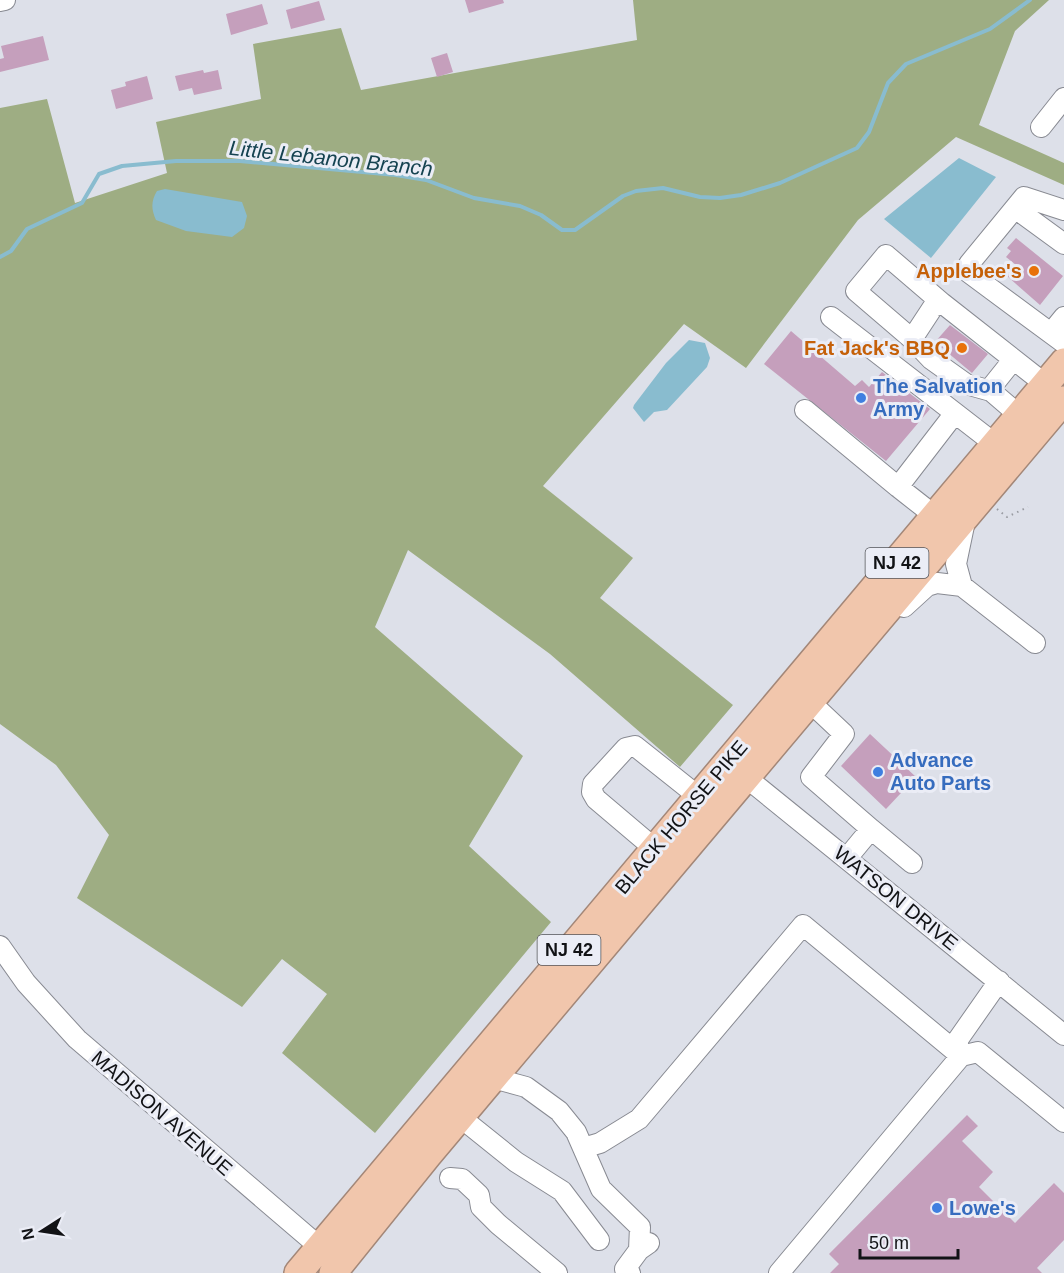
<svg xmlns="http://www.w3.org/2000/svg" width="1064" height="1273" font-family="Helvetica,sans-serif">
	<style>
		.forest { fill: #9ead83 }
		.water { fill: #89bccf }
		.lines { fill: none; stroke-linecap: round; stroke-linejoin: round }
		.stream { stroke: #89bccf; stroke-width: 4 }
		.building { fill: #c59fbc }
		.minor-casing { stroke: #888a92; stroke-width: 22 }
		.highway-casing { stroke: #a38778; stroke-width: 30 }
		.path { stroke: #999ba2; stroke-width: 2; stroke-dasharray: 1.5 4.5; stroke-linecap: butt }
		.minor { stroke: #fff; stroke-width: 20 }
		.highway { stroke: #f1c6ac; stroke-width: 27 }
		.food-dot { fill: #e8710a; stroke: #ebedf6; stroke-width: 2 }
		.shop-dot { fill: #3f7fe0; stroke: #ebedf6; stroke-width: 2 }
		.labels { text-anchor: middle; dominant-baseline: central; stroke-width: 6; stroke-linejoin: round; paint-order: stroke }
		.shield { fill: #ebedf6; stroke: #535459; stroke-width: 1.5 }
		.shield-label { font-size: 18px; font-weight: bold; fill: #121316 }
		.food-label { font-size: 20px; font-weight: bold; fill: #c56008; stroke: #ebedf6; text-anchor: end }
		.shop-label { font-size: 20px; font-weight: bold; fill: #366cbe; stroke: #ebedf6; text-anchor: start }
		.street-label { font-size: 20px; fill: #121316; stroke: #ebedf6 }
		.water-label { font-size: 21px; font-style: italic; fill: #164351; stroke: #ebedf6 }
	</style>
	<rect width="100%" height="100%" fill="#dde0e9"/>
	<path class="forest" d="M633,0h416l-34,31 -36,94 85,38v22l-108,-48 -98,83 -112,148 -62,-44 -141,162 90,72 -33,40 133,107 -53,62 -130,-113 -142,-104 -33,77 148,129 -54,90 82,76 -176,211 -93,-80 45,-59 -45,-35 -40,48 -165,-109 32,-63 -53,-70 -56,-41v-616l47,-9 28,104 92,-30 -11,-51 105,-23 -8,-55 88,-16 20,62 276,-50z"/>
	<path class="water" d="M959,158l37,19 -65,81 -47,-39z
		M165,189l77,13 5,14 -3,12 -12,9 -46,-6 -30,-11c-5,-11 -5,-19 1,-29z
		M689,340l16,3 5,15 -3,9 -40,43 -13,2 -10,10 -11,-14 1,-3 32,-42z"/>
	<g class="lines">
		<path class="stream" d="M0,257l11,-6 16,-22 55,-26 17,-29 23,-8 54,-5h64l156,14 30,5 48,18 46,8 21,9 21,15h13l48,-34 13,-5 27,-3 37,9 20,1 21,-3 39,-12 77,-35 12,-16 19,-49 18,-19 84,-35 40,-29"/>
	</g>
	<path class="building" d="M465,0h38l1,3 -35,10z
		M319,1l6,19 -34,9 -5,-19z
		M262,4l6,20 -37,11 -5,-21z
		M43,36l6,24 -49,12v-13l4,-1 -3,-12z
		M447,53l6,19 -16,5 -6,-19z
		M203,70l1,3 14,-3 4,19 -28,6 -2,-7 -13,3 -4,-15z
		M147,76l6,23 -37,10 -5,-19 15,-4 -1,-4z
		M1016,238l47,38 -23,29 -33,-29 9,-11 -10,-8 5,-6 -4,-3z
		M950,325l38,29 -16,19 -37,-31z
		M791,331l64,55 7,-6 7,7 13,-15 48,37 -44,52 -122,-97z
		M870,734l46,43 -30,32 -45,-43z
		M967,1115l11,11 -16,15 31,31 -14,15 36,36 39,-40 10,10v47l-27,28 5,5h-212l9,-9 -10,-10z"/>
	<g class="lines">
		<g class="minor-casing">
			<path id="minor" d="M0,1l5,-1
				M1041,127l23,-29
				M1015,208l49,36
				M1064,210l-40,-13 -55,67 -1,8 96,71
				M831,317l124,96
				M1051,333l13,-16
				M912,339l-56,-48 30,-36 56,48
				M989,390l24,-30
				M805,410l93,77
				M1019,415l-28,-24 -25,-7 -35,-25 -19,-20 21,-32 9,-4 103,81
				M935,516l-37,-29 57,-74 40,31
				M962,586l-6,-22 9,-43
				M904,607l23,-21 10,-3 25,3 73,57
				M810,702l34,32 -33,43 60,52
				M737,770l327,265
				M655,849l-59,-50 -4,-7 1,-8 33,-36 9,-2 64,51
				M847,858l24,-29 41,34
				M0,946l26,37 51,56 252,216
				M493,1078l33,9 33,24 17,21 25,57 39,38 -1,23
				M460,1117l56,45 46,29 37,49
				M583,1148l17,-5 39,-24 164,-194 158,131 17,-4 86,70
				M450,1178l12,1 17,16 2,12 17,17 59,49
				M630,1273l-5,-4 14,-19 10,-7
				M779,1273l182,-217 -4,-15 42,-60"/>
		</g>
		<g class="highway-casing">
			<path id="highway" d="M298,1273l766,-911
				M333,1273l95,-118 636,-755"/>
		</g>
		<path class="path" d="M997,509l10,8 21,-10"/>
		<use href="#minor" class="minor"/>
		<use href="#highway" class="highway"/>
	</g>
	<g class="food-dot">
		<circle cx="1034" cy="271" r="6"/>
		<circle cx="962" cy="348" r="6"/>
	</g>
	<g class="shop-dot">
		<circle cx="861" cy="398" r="6"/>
		<circle cx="878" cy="772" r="6"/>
		<circle cx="937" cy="1208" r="6"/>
	</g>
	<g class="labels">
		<g class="shield">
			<rect x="865.5" y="548" width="63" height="30" rx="4.5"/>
			<rect x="537.5" y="935" width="63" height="30" rx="4.5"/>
		</g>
		<g class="shield-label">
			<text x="897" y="563">NJ 42</text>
			<text x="569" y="950">NJ 42</text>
		</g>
		<g class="food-label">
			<text x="1022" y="271">Applebee's</text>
			<text x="950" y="348">Fat Jack's BBQ</text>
		</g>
		<g class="shop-label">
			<text x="873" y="386">The Salvation<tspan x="873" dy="23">Army</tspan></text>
			<text x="890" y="760">Advance<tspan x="890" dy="23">Auto Parts</tspan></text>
			<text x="949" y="1208">Lowe's</text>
		</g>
		<g class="street-label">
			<text transform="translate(681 817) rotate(-50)">BLACK HORSE PIKE</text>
			<text transform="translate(896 898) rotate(39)">WATSON DRIVE</text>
			<text transform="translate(162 1113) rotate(41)">MADISON AVENUE</text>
		</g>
		<g class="water-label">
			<text transform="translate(331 158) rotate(6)">Little Lebanon Branch</text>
		</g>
	</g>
	<g transform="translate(42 1231) rotate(258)" stroke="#ebedf6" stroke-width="4.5" paint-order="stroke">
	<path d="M0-4.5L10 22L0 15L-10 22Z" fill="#121316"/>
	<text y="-9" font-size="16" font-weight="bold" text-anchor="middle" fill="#121316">N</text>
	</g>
	<path d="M860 1249v9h98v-9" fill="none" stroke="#121316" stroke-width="3"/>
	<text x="869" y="1249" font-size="18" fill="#121316" stroke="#ebedf6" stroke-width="4.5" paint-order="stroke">50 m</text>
</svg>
